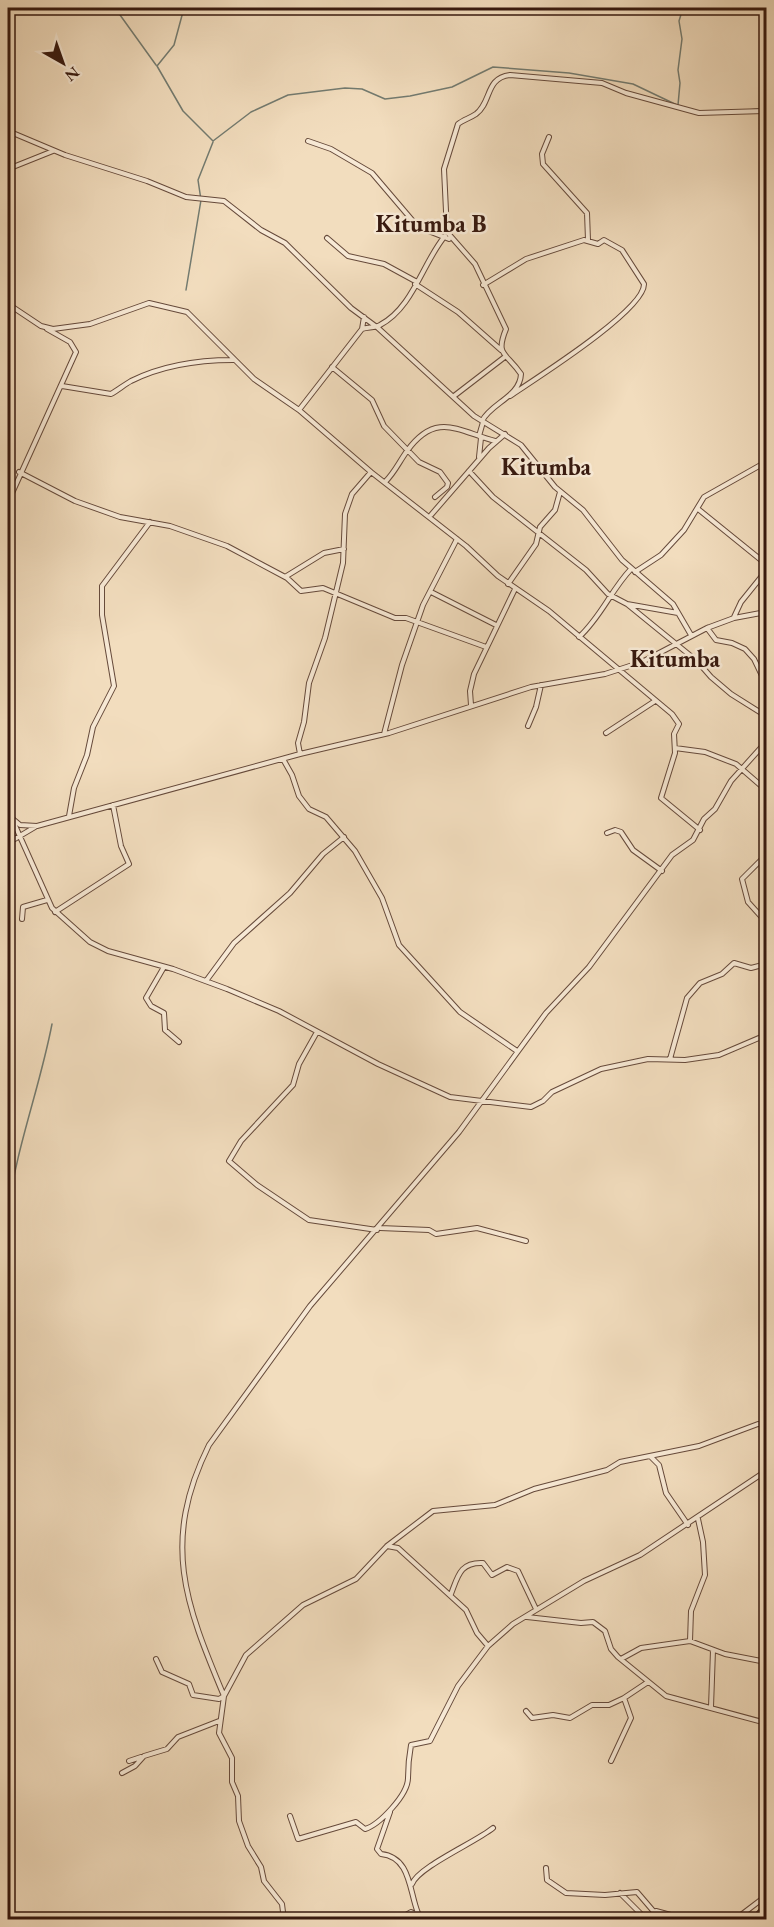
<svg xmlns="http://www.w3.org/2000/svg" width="774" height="1927" font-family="'EB Garamond',serif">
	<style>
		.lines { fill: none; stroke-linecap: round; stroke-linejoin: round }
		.stream { stroke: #737b70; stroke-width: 1.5 }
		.minor-casing { stroke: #664a3b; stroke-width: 6 }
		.highway-casing { stroke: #37190f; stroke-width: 8 }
		.minor { stroke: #f7e9d5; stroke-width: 4 }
		.highway { stroke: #f2ddbe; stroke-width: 6 }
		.labels { text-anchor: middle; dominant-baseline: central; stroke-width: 5; stroke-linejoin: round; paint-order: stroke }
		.quarter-label { font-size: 24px; font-weight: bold; fill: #37190f; stroke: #f7e9d5 }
	</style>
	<rect width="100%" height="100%" fill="#f2ddbe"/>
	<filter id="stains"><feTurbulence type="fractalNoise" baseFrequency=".00333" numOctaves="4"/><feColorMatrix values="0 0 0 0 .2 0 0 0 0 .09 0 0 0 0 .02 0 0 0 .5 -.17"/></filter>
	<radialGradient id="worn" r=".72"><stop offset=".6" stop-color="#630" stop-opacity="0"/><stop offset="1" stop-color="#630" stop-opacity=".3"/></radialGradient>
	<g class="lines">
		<path class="stream" d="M115,8l41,57
			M184,8l-10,37 -17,21 26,45 30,30 38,-29 37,-17 57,-7 17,1 23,10 25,-3 42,-9 41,-20 76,6 64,11 44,21
			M678,105l2,-22 -2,-13 4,-31 -3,-18 4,-13
			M749,110l17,-2
			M186,290l15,-90 -3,-20 15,-38
			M8,1212c8,-64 32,-125 44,-188"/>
		<g class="minor-casing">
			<path id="minor" d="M8,131l57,24 82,26 39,16 38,4 37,29 24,13 66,65 27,20 96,88 47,29 34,42 28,23 39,50 51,44 18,31
				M549,137l-7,17 1,10 44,49 1,27
				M308,141l23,8 41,24 46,54 31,12
				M8,169l45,-18
				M327,238l21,18 36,8 33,18
				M415,284l43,28 43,38
				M483,285l43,-26 58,-19 14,4 6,-4 18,10 22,34c1,26 -109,95 -134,112
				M8,304l33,22 12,3 37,-5 59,-21 38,9 67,67 45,31 72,62 95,74 32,30 51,35 123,103 7,10 -5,10 1,19 -14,45 39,32
				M362,329c6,-2 13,-1 18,-4 33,-17 43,-63 65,-89
				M332,367l40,33 12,26 35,36 21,10 8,11 -1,4 -12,10
				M62,386l49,8c7,-4 13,-9 20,-13 32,-16 67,-21 102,-21
				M454,396l52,-40
				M299,410l63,-81 2,-12
				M482,421c9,-18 38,-24 39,-47 -15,-22 -26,-18 -15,-45l-31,-65 -28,-32 -3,-63 14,-45c5,-4 12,-6 18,-10 16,-12 9,-36 34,-39l92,8 24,10 73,20 67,-2
				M479,436l4,-14
				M479,457l2,-19
				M469,471l24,26 93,73 22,24 19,10 51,9
				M19,472l56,29 45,16 50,9 57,20 60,32 14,13 22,-3 72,30h11l80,29
				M385,482c10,-10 14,-20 22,-31 29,-40 51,-20 88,-10
				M8,502l68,-150 -6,-10 -23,-13
				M698,509l68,55
				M431,515l58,-67 16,-14
				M635,572l26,-17 23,-25 20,-33 62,-35
				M285,577l39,-24 20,-4
				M508,584l28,-40 4,-17 15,-17 5,-18
				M431,592l65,33
				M627,604l70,57 14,16 20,17 35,22
				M734,617l7,-15 25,-31
				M707,628l9,12 16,3 13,6 9,10 12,25
				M579,637c22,-20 32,-47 52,-68
				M471,705l-1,-14 4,-17 41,-85
				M528,726l8,-19 5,-22
				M606,733l49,-32
				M384,734l18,-69 21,-60 34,-66
				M675,748l30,4 31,12 30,26
				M300,754l-2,-11 6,-21 5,-39 16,-45 18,-75 2,-49 7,-20 19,-22
				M283,759l9,16 7,21 10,13 17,8 29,34 27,47 17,47 61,67 57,39
				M8,815l12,10 17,1 263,-72 89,-21 142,-46 74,-13 37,-12 65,-34 27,-10 32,-6
				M69,816l5,-28 13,-33 6,-28 21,-41 -12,-71v-29l48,-64
				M13,821l39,87 38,34 18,9 65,18 54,20 52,22 99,53 72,33 81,10 12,-6 9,-9 49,-23 47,-10 37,1 34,-5 47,-20
				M607,833l8,-3 6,2 12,18 29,21
				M8,843l27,-16
				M766,855l-24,24 6,23 18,20
				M55,912l74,-48 -8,-18 -8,-41
				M22,919l1,-12 24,-7
				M164,967l-18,31 5,8 13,7 1,17 14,12
				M206,981l28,-38 56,-50 33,-39 21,-17
				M317,1032l-18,32 -6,21 -52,56 -12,20 28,24 52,35 68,10
				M670,1059l17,-61 13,-15 22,-9 12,-11 17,5 15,-4
				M380,1228l49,2 7,4 41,-6 49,13
				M651,1457l8,8 7,28 22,32
				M387,1546l11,2 68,62 11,23 11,13
				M451,1594c7,-18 9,-32 32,-31l9,12 15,-8 11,4 18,38
				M527,1617l54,6 12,-1 12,9 6,18 7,8 48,39 100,27
				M690,1641l1,-30 14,-36 -2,-33 -5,-23
				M156,1659l6,13 27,12 4,11 26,4 5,-3c-39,-93 -63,-154 -15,-251l101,-139 149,-174 87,-119 43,-46 83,-112 21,-15 11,-21 11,-10 16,-28 35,-39
				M621,1659l20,-11 49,-7 35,13 41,8
				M711,1707l2,-57
				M526,1711l6,7 21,-3 17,3 22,-13h17l15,-7
				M129,1761l12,-4
				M611,1761l20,-43 -7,-20 24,-16
				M122,1773l13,-7 9,-10 23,-7 11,-12 41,-16
				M390,1812l-13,37 4,5c30,3 28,37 37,59
				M290,1816l8,23 58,-17 9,7c14,-4 43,-34 43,-51 0,-10 1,-22 3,-33l19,-4 28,-55 30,-40 25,-22 71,-43 56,-26 126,-84
				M546,1868l1,12 19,13 39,2 32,-3 24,28
				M412,1884c6,-17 64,-42 81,-56
				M620,1893l27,27
				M656,1911l33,9
				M284,1920l-2,-16 -18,-23 -3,-14 -13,-21 -9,-25 -1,-25 -6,-14v-24l-13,-25 5,-37 22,-41 57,-50 53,-26 31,-33 46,-35 62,-6 39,-16 73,-19 13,-8 79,-16 59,-22h8
				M397,1920l14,-8 20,8
				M720,1920l21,-5 25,-19"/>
		</g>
		<g class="highway-casing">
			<path id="highway" d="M754,1920l12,-13"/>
		</g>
		<use href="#minor" class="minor"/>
		<use href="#highway" class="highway"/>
	</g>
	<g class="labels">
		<g class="quarter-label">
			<text x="431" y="223">Kitumba B</text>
			<text x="546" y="466">Kitumba</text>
			<text x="675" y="658">Kitumba</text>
		</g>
	</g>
	<rect width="774" height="1927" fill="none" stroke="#f2ddbe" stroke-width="30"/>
	<rect x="9" y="9" width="756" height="1909" fill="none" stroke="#37190f" stroke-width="3"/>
	<rect x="15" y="15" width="744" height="1897" fill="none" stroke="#37190f" stroke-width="1.5"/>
	<g transform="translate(63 63) rotate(140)" stroke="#f7e9d5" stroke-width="4.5" paint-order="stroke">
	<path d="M0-4.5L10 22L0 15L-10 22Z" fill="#37190f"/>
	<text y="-9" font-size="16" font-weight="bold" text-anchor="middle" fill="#37190f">N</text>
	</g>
	<rect width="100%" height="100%" filter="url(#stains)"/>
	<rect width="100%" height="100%" fill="url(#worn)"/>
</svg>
